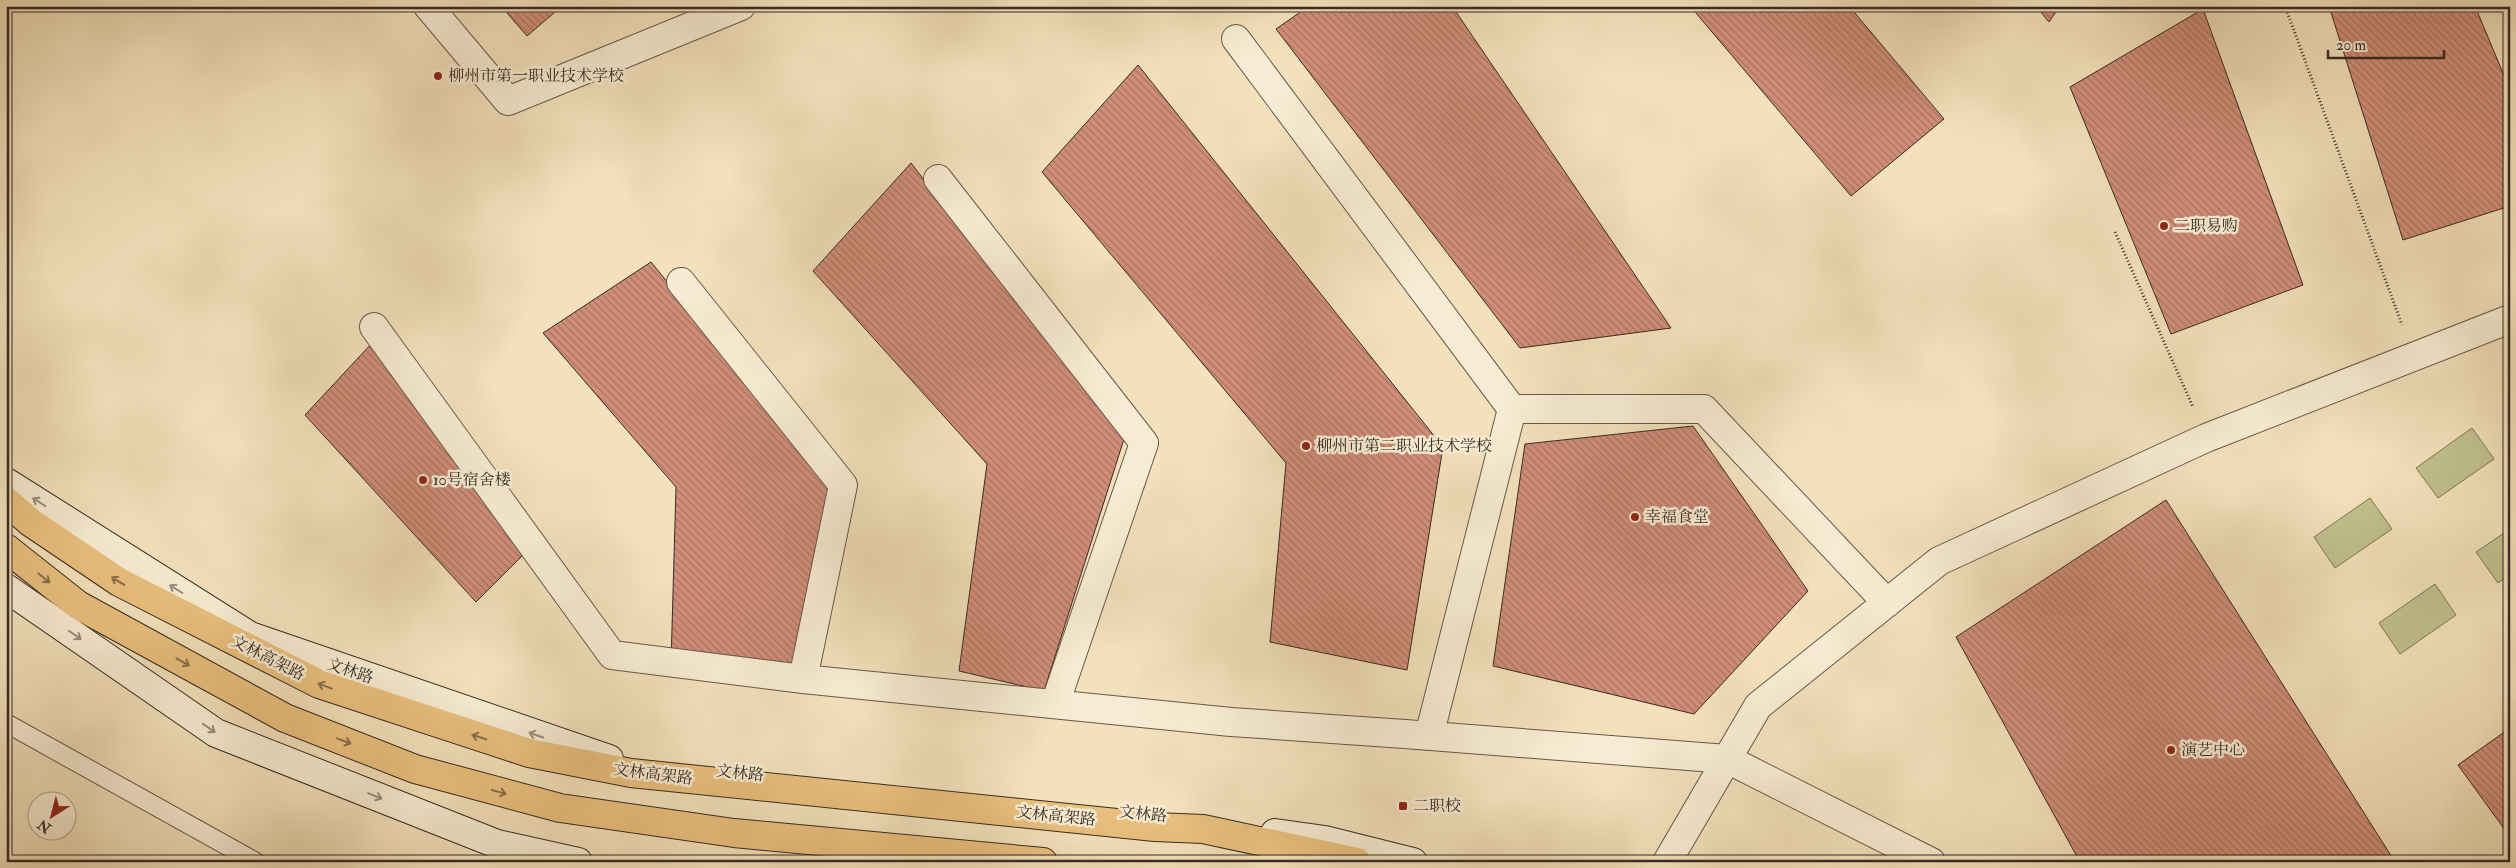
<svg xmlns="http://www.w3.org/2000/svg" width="2516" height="868" font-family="'IM FELL Double Pica','Noto Serif SC',serif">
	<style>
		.grass { fill: #c0c18d; stroke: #7c7658 }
		.building { fill: url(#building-back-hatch); stroke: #372b24 }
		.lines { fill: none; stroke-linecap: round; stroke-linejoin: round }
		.service-casing { stroke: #66584a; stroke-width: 20 }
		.minor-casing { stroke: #66584a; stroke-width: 30 }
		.secondary-casing { stroke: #372b24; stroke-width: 30 }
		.trunk-casing { stroke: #372b24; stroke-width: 30 }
		.path { stroke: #372b24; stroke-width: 3; stroke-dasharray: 1 2.5; stroke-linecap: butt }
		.service { stroke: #f7ecd3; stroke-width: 18 }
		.minor { stroke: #f7ecd3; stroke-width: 28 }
		.secondary { stroke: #f7ecd3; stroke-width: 28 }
		.trunk { stroke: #eac07e; stroke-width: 28 }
		.oneway { stroke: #978c7c }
		.oneway2 { stroke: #886e4c }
		.poi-dot { fill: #8f2418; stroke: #f7ecd3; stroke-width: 2 }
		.labels { text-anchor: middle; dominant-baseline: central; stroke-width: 5; stroke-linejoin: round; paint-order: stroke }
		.poi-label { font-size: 16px; fill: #372b24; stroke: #f7ecd3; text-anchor: start }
		.street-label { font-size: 16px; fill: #372b24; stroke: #f7ecd3 }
	</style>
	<defs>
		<pattern id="building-back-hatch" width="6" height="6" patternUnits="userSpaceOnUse" patternTransform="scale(1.25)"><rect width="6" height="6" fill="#d18e79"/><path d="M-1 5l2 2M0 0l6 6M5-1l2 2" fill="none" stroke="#aa7463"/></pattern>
	</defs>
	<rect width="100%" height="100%" fill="#f3e1bc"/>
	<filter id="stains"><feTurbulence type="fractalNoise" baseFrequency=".004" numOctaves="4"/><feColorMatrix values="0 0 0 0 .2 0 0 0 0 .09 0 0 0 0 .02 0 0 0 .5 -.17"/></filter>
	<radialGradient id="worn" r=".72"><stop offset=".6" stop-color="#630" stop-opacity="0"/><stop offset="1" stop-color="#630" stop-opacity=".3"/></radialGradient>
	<path class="grass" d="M2472,428l22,31 -56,39 -22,-30z
		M2370,498l22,31 -57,39 -21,-31z
		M2510,529v45l-12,9 -22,-31z
		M2435,584l21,31 -56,39 -21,-31z"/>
	<path class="building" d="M501,6h61l-35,30z
		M1309,6h143l219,322 -151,20 -244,-319z
		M1690,6h159l95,113 -93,77z
		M2036,6h24l-11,16z
		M2329,6h146l35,84v116l-107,34z
		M2203,9l100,276 -132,49 -101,-247z
		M1138,65l305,382 -36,223 -137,-28 16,-179 -244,-291z
		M911,163l213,276 -80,252 -85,-20 28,-207 -174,-193z
		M651,262l178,219 -23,189 -135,-6 5,-177 -133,-154z
		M373,342l160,203 -57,57 -171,-187z
		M1693,426l115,165 -114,123 -201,-48 32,-222z
		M2166,500l229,362h-315l-124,-225z
		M2510,728v109l-52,-72z"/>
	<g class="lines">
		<g class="service-casing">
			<path id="service" d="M6,723l250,139"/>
		</g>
		<g class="minor-casing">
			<path id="minor" d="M428,6l80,95 233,-95
				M1236,39l276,370 -83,327
				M938,179l206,264 -89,261
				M681,282l162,203 -40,194
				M374,327l238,328 191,24 428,43 174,12 322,25 204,103
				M1512,409h192l183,194
				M1667,862l91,-156 181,-145 267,-123 304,-119"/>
		</g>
		<g class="secondary-casing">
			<path id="secondary" d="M6,482l244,154 359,123
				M6,588l210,145 281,111 81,18
				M1275,833l50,7 88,22"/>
		</g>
		<g class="trunk-casing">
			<path id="trunk" d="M6,501l24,21 89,60 200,102 210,69 102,20 524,54 48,2 154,33
				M6,548l72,57 207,113 130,51 145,39 174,25 309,29"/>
		</g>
		<path class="path" d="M2285,6l117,319
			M2115,232l78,175"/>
		<use href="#service" class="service"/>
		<use href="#minor" class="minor"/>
		<use href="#secondary" class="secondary"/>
		<use href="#trunk" class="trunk"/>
	</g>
	<defs><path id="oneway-shaft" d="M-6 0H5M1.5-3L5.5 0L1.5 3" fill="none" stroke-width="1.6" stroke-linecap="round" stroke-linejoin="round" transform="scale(1.25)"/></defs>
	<g class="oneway">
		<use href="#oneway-shaft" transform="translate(39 502) rotate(-148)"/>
		<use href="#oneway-shaft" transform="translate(176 589) rotate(-148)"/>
		<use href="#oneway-shaft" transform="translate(75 635) rotate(35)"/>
		<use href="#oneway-shaft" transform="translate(209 728) rotate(35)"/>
		<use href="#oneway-shaft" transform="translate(536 735) rotate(-161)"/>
		<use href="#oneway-shaft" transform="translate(375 796) rotate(22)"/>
	</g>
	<g class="oneway2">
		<use href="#oneway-shaft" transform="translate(44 578) rotate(39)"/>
		<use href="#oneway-shaft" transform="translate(118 581) rotate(-149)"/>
		<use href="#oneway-shaft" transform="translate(183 662) rotate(29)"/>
		<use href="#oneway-shaft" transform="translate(325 686) rotate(-160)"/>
		<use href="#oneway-shaft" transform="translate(479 737) rotate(-162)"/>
		<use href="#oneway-shaft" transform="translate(344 741) rotate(21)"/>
		<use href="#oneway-shaft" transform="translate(499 792) rotate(15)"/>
	</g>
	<g class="poi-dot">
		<circle cx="438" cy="76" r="5"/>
		<circle cx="2164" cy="226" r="5"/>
		<circle cx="1306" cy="446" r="5"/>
		<circle cx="423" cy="480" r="5"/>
		<circle cx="1635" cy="517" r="5"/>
		<circle cx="2171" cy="750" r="5"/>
		<rect x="1398" y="801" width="10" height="10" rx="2.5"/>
	</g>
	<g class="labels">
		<g class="poi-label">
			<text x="448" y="76">柳州市第一职业技术学校</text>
			<text x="2174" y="226">二职易购</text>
			<text x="1316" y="446">柳州市第二职业技术学校</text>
			<text x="433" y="480">10号宿舍楼</text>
			<text x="1645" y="517">幸福食堂</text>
			<text x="2181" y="750">演艺中心</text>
			<text x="1413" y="806">二职校</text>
		</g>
		<g class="street-label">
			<text transform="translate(268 658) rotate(27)">文林高架路</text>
			<text transform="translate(350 671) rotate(19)">文林路</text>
			<text transform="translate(740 773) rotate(6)">文林路</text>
			<text transform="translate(653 774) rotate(7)">文林高架路</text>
			<text transform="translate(1143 814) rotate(6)">文林路</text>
			<text transform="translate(1056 816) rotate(6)">文林高架路</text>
		</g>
	</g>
	<rect width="2516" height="868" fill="none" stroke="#f3e1bc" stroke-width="25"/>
	<rect x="8" y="8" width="2501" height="853" fill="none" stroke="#372b24" stroke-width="2.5"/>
	<rect x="12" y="12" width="2491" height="843" fill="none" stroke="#372b24"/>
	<g transform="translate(52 816) rotate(216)"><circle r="24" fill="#f7ecd3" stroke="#aa9f8d"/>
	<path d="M0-4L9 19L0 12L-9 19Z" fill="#8f2418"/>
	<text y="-8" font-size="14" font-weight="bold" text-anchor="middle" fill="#372b24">N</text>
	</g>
	<path d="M2328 50v8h116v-8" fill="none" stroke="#372b24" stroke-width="2.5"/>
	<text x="2336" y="50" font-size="15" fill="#372b24" stroke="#f7ecd3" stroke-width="4" paint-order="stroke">20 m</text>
	<rect width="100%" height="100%" filter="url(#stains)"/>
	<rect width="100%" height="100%" fill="url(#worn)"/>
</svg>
